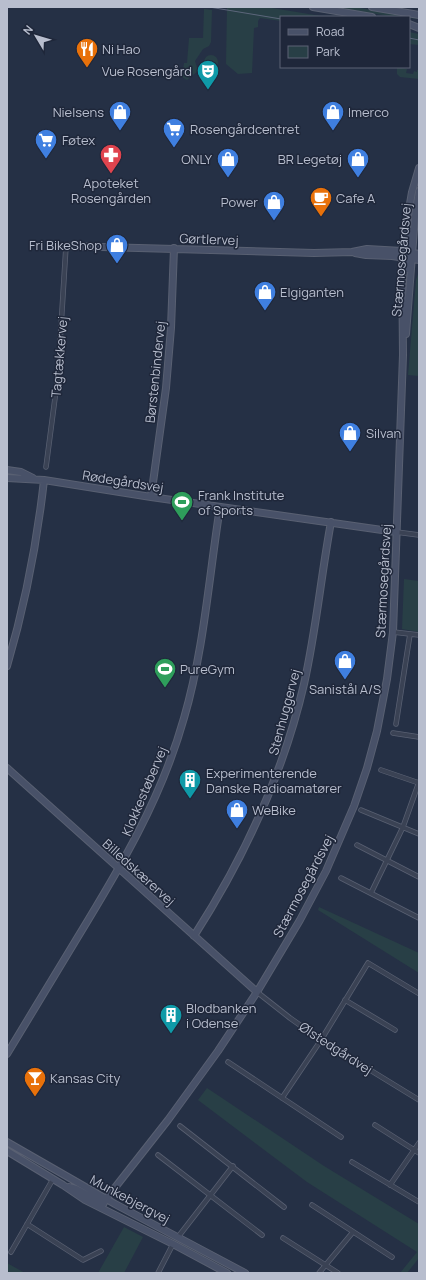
<svg xmlns="http://www.w3.org/2000/svg" width="426" height="1280" font-family="Manrope,sans-serif">
	<style>
		.green { fill: #283f46 }
		.lines { fill: none; stroke-linecap: round; stroke-linejoin: round }
		.street-casing { stroke: #596072; stroke-width: 5.5 }
		.secondary-casing { stroke: #596072; stroke-width: 8 }
		.street { stroke: #3a4254; stroke-width: 4 }
		.secondary { stroke: #485168; stroke-width: 6 }
		.tram { stroke: #5c667b; stroke-width: 1 }
		.labels { text-anchor: middle; dominant-baseline: central; stroke-width: 3; stroke-linejoin: round; paint-order: stroke }
		.poi-label { font-size: 13px; fill: #b8bece; stroke: #1f273a; text-anchor: start }
		.street-label { font-size: 13px; fill: #b8bece; stroke: #1f273a }
	</style>
	<rect width="100%" height="100%" fill="#253045"/>
	<path class="green" d="M227,7h39l61,10h-46v4l-21,-3 -2,3v6l-4,1 -2,45 -14,1 -12,-10z
		M335,7h19l65,11v1l-10,-1v-1h-15z
		M204,9l8,1 -1,32 -2,4 -6,3 -8,12 3,10 -11,9 -5,-3 2,-14h3l2,-25h14z
		M409,32l10,2v11l-10,-1z
		M80,51h11v1l-2,5 -11,-2z
		M204 62a7 7 0 1 1 14 0a7 7 0 1 1-14 0Z
		M397,67l10,2 -1,4 7,1 1,-3 3,1v-2h2v9l-19,-2 -3,-3z
		M419,271v105l-11,-1 8,-95z
		M404,579l15,2v51l-17,-3z
		M319,907l100,46v20l-101,-63z
		M207,1088l117,78 95,58v34l-12,15h-7l17,-21 -110,-70 -109,-82z
		M124,1227l19,10 -19,36h-26z
		M7,1263l18,10h-18z"/>
	<g class="lines">
		<g class="street-casing">
			<path id="street" d="M46,467l12,-92 8,-129
				M396,532l23,3
				M393,632l26,3
				M396,724l14,-90
				M393,733l26,4
				M381,770l38,13
				M361,810l58,24
				M357,845l62,32
				M341,878l78,40
				M371,893l32,-66 16,-45
				M257,992l33,26 31,22 98,60
				M345,1000l50,30
				M228,1062l113,75
				M282,1098l39,-58 47,-77 50,30
				M375,1125l44,28
				M180,1126l104,81
				M158,1155l104,80
				M352,1162l67,40
				M390,1185l29,-42
				M312,1205l80,52
				M27,1224l56,36 18,-9
				M178,1237l55,-71
				M283,1238l55,35
				M11,1252l42,-73
				M158,1273l15,-29
				M319,1273l34,-41"/>
		</g>
		<g class="secondary-casing">
			<path id="secondary" d="M313,7l59,10
				M372,7l47,8
				M409,24l10,4
				M66,246l248,7 38,-1 15,-3 35,2 17,3
				M402,251l5,4v14
				M355,253l11,2 26,1 27,4
				M408,254l1,-23
				M406,334l9,-118 4,-25
				M7,470l14,2 12,6
				M7,478l37,2 107,17 245,35
				M151,497l15,-109 5,-60 3,-80
				M7,666c18,-61 30,-123 37,-186
				M7,768l250,224
				M194,936c50,-78 89,-161 110,-252 12,-53 17,-108 27,-162
				M7,1054c23,-38 46,-76 69,-114 44,-72 85,-140 108,-222 20,-68 25,-142 36,-211
				M7,1142l108,62 130,69
				M7,1151l56,34 22,15 88,44 54,29
				M69,1187l7,2 26,14 4,-4
				M101,1208l5,-9 62,-79 50,-69 39,-59 43,-72 26,-49 28,-65 13,-38 10,-37 10,-52 6,-47 10,-277 -1,-104 10,-59 7,-24"/>
		</g>
		<use href="#street" class="street"/>
		<use href="#secondary" class="secondary"/>
		<path class="tram" d="M209,7l72,12
			M409,38l10,2"/>
	</g>
	<defs>
		<g id="restaurant-pin" transform="scale(1.15)"><path d="M0 17L-7.5 6A9.5 9.5 0 1 1 7.5 6Z" fill="#e8710a" stroke="#1f273a"/><path d="M-5-6h1v4h1v-4h1v4h1v-4h1v5L-1.5 .5V6h-2V.5L-5-1ZM5-6V6H3V1.5H1.5Q1.5-4 5-6Z" fill="#fff"/></g>
		<g id="theatre-pin" transform="scale(1.15)"><path d="M0 17L-7.5 6A9.5 9.5 0 1 1 7.5 6Z" fill="#0f9aa8" stroke="#1f273a"/><path d="M-5-5.5Q0-4 5-5.5V0Q5 5 0 6Q-5 5-5 0ZM-3.3-2.5H-1v1.5H-3.3ZM1-2.5H3.3v1.5H1ZM-2.8 1Q0 5.5 2.8 1Z" fill="#fff"/></g>
		<g id="shop-pin" transform="scale(1.15)"><path d="M0 17L-7.5 6A9.5 9.5 0 1 1 7.5 6Z" fill="#3f7fe0" stroke="#1f273a"/><path d="M-5-2.5h2.3a2.7 3.5 0 0 1 5.4 0H5L5.5 6h-11ZM-1.5-2.5h3a1.5 2.3 0 0 0-3 0Z" fill="#fff"/></g>
		<g id="supermarket-pin" transform="scale(1.15)"><path d="M0 17L-7.5 6A9.5 9.5 0 1 1 7.5 6Z" fill="#3f7fe0" stroke="#1f273a"/><path d="M-6-5.5h2.5l.6 2H6L4.5 2H-2.5L-4.4-4H-6ZM-1.5 3.2a1.3 1.3 0 1 0 .1 0ZM3 3.2a1.3 1.3 0 1 0 .1 0Z" fill="#fff"/></g>
		<g id="pharmacy-pin" transform="scale(1.15)"><path d="M0 17L-7.5 6A9.5 9.5 0 1 1 7.5 6Z" fill="#e0444e" stroke="#1f273a"/><path d="M-2-6h4v4h4v4h-4v4h-4v-4h-4v-4h4Z" fill="#fff"/></g>
		<g id="cafe-pin" transform="scale(1.15)"><path d="M0 17L-7.5 6A9.5 9.5 0 1 1 7.5 6Z" fill="#e8710a" stroke="#1f273a"/><path d="M-5.5-4.5H6V0H3Q3 3.5 0 3.5H-2.5Q-5.5 3.5-5.5 0ZM3-3.2v2h1.7v-2ZM-6 4.5H4V6H-6Z" fill="#fff"/></g>
		<g id="stadium-pin" transform="scale(1.15)"><path d="M0 17L-7.5 6A9.5 9.5 0 1 1 7.5 6Z" fill="#2e9e5b" stroke="#1f273a"/><path d="M0-5a6.5 5 0 1 0 0 10a6.5 5 0 1 0 0-10ZM-3.5-1.8h7v3.6h-7Z" fill="#fff"/></g>
		<g id="building-pin" transform="scale(1.15)"><path d="M0 17L-7.5 6A9.5 9.5 0 1 1 7.5 6Z" fill="#0f9aa8" stroke="#1f273a"/><path d="M-4-6H4V6H1V3H-1V6H-4ZM-2.5-4.3h1.7v1.8h-1.7ZM.8-4.3h1.7v1.8H.8ZM-2.5-1h1.7V.8h-1.7ZM.8-1h1.7V.8H.8Z" fill="#fff"/></g>
		<g id="bar-pin" transform="scale(1.15)"><path d="M0 17L-7.5 6A9.5 9.5 0 1 1 7.5 6Z" fill="#e8710a" stroke="#1f273a"/><path d="M-6-5H6L.8 .8V4.5H3.5V6h-7V4.5H-.8V.8Z" fill="#fff"/></g>
	</defs>
	<g fill-rule="evenodd">
		<use href="#restaurant-pin" x="87" y="49"/>
		<use href="#theatre-pin" x="208" y="71"/>
		<use href="#shop-pin" x="120" y="112"/>
		<use href="#shop-pin" x="333" y="112"/>
		<use href="#supermarket-pin" x="174" y="129"/>
		<use href="#supermarket-pin" x="46" y="140"/>
		<use href="#pharmacy-pin" x="111" y="155"/>
		<use href="#shop-pin" x="228" y="159"/>
		<use href="#shop-pin" x="358" y="159"/>
		<use href="#cafe-pin" x="321" y="198"/>
		<use href="#shop-pin" x="274" y="202"/>
		<use href="#shop-pin" x="117" y="245"/>
		<use href="#shop-pin" x="265" y="292"/>
		<use href="#shop-pin" x="350" y="433"/>
		<use href="#stadium-pin" x="182" y="502"/>
		<use href="#shop-pin" x="345" y="661"/>
		<use href="#stadium-pin" x="165" y="669"/>
		<use href="#building-pin" x="190" y="780"/>
		<use href="#shop-pin" x="237" y="810"/>
		<use href="#building-pin" x="171" y="1015"/>
		<use href="#bar-pin" x="35" y="1078"/>
	</g>
	<g class="labels">
		<g class="poi-label">
			<text x="102" y="49">Ni Hao</text>
			<text x="192" y="71" text-anchor="end">Vue Rosengård</text>
			<text x="104" y="112" text-anchor="end">Nielsens</text>
			<text x="348" y="112">Imerco</text>
			<text x="190" y="129">Rosengårdcentret</text>
			<text x="62" y="140">Føtex</text>
			<text x="212" y="159" text-anchor="end">ONLY</text>
			<text x="342" y="159" text-anchor="end">BR Legetøj</text>
			<text x="111" y="183" text-anchor="middle">Apoteket<tspan x="111" dy="15">Rosengården</tspan></text>
			<text x="336" y="198">Cafe A</text>
			<text x="258" y="202" text-anchor="end">Power</text>
			<text x="102" y="245" text-anchor="end">Fri BikeShop</text>
			<text x="280" y="292">Elgiganten</text>
			<text x="366" y="433">Silvan</text>
			<text x="198" y="495">Frank Institute<tspan x="198" dy="15">of Sports</tspan></text>
			<text x="180" y="669">PureGym</text>
			<text x="345" y="689" text-anchor="middle">Sanistål A/S</text>
			<text x="206" y="773">Experimenterende<tspan x="206" dy="15">Danske Radioamatører</tspan></text>
			<text x="252" y="810">WeBike</text>
			<text x="186" y="1008">Blodbanken<tspan x="186" dy="15">i Odense</tspan></text>
			<text x="50" y="1078">Kansas City</text>
		</g>
		<g class="street-label">
			<text transform="translate(209 239) rotate(2)">Gørtlervej</text>
			<text transform="translate(401 260) rotate(-85)">Stærmosegårdsvej</text>
			<text transform="translate(59 357) rotate(-85)">Tagtækkervej</text>
			<text transform="translate(155 372) rotate(-84)">Børstenbindervej</text>
			<text transform="translate(123 481) rotate(9)">Rødegårdsvej</text>
			<text transform="translate(383 581) rotate(-87)">Stærmosegårdsvej</text>
			<text transform="translate(284 712) rotate(-75)">Stenhuggervej</text>
			<text transform="translate(144 791) rotate(-67)">Klokkestøbervej</text>
			<text transform="translate(139 872) rotate(42)">Billedskærervej</text>
			<text transform="translate(303 886) rotate(-62)">Stærmosegårdsvej</text>
			<text transform="translate(336 1048) rotate(33)">Ølstedgårdvej</text>
			<text transform="translate(130 1199) rotate(28)">Munkebjergvej</text>
		</g>
	</g>
	<rect width="426" height="1280" fill="none" stroke="#b8bece" stroke-width="16"/>
	<rect x="280" y="16" width="130" height="52" fill="#1f273a" stroke="#5c6375"/>
	<rect x="288" y="29" width="20" height="6" fill="#485168" stroke="#5c6375"/>
	<text x="316" y="36" font-size="12" fill="#b8bece">Road</text>
	<rect x="288" y="46" width="20" height="12" fill="#283f46" stroke="#5c6375"/>
	<text x="316" y="56" font-size="12" fill="#b8bece">Park</text>
	<g transform="translate(36 36) rotate(308)" stroke="#1f273a" stroke-width="3" paint-order="stroke">
	<path d="M0-3L7 15L0 10L-7 15Z" fill="#b8bece"/>
	<text y="-6" font-size="11" font-weight="bold" text-anchor="middle" fill="#b8bece">N</text>
	</g>
</svg>
